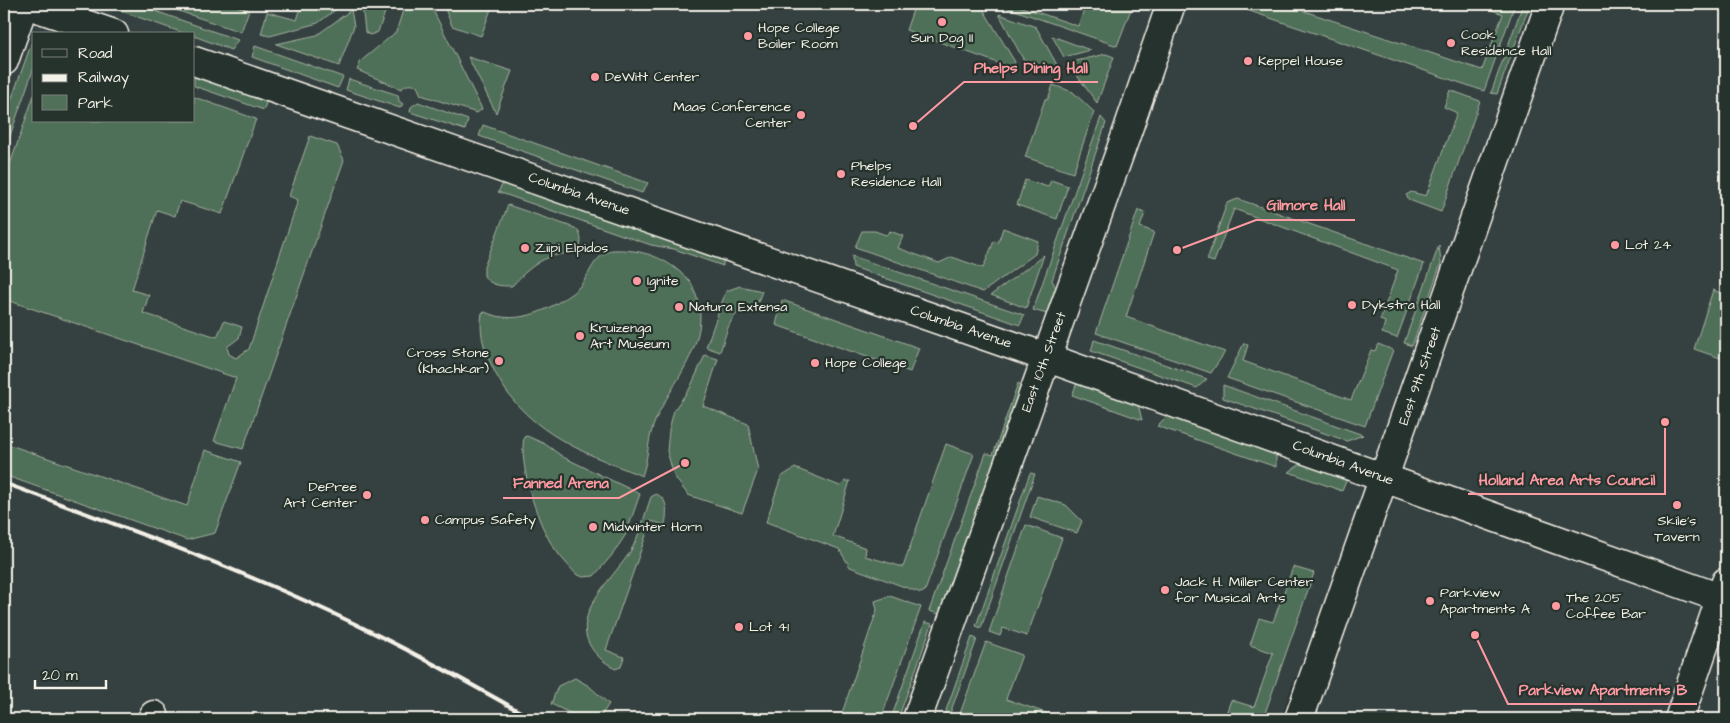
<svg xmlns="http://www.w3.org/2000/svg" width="1730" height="723" font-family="'Architects Daughter',sans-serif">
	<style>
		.built { fill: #354040; fill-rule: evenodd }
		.green { fill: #507059; stroke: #a2b0a0 }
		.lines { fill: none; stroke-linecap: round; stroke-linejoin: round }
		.minor-casing { stroke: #f4f1e8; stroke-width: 31 }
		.major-casing { stroke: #f4f1e8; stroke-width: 31 }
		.minor { stroke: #26332d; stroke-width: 28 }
		.major { stroke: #26332d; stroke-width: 28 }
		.rail { stroke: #f4f1e8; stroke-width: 4 }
		.poi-dot { fill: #ff9aa2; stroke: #26332d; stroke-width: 2 }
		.labels { text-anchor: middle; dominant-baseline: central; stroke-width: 4.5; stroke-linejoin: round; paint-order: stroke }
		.poi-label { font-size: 14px; fill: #f4f1e8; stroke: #26332d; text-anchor: start }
		.street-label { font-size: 14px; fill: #f4f1e8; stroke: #26332d }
		.leader { fill: none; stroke: #ff9aa2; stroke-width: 2 }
		.callout-dot { fill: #ff9aa2; stroke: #26332d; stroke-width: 2 }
		.callout-label { font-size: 15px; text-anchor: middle; font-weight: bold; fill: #ff9aa2; stroke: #26332d; stroke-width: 4.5; stroke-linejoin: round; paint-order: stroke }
	</style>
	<rect width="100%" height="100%" fill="#26332d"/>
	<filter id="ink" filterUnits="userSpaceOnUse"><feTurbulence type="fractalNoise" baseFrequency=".02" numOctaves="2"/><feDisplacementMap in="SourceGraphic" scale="10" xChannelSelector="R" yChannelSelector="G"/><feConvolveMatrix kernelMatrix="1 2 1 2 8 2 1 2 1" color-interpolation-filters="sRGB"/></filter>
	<g filter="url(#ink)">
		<path class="built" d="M4,4h1722v715h-427l13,-36 -17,-6 -14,42h-1277zM34,34h160v87h-160z"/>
		<path class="green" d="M101,4h34l103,36 -7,10 -37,-14v-2h-8z
			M158,4h72l19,6 -8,22z
			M302,4h41l-25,19 -48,13 -9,-2 6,-22 30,8z
			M362,4h26l-10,28 -8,3 -5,-3z
			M405,4h25l52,105 -5,4 -56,-18 -4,-9c-7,-2 -11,-2 -16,3l-44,-19 4,-9 35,-29z
			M443,4h50l-12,32 -29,-10z
			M915,4h54l14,5 32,53 -3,6 -106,-38z
			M997,4h16l65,22 8,-22h47l-16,42z
			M1229,4h54l199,66 21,-56 -28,-10h40l-31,87z
			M1523,4h7l-33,90 -6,-1z
			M351,10l3,16 -15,40 -63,-22 41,-9z
			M999,14l37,13 25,45 -38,-13z
			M1052,36l38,14h1l-27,7z
			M33,39l1,28 -30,86v-33z
			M255,46l88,31 -5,11 -86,-31z
			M1106,54l8,3 -17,46 -29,-40z
			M468,57l44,14 -16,42z
			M194,73l73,26 -3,11 -70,-24z
			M349,79l49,16 1,6 4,3 -3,4 -54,-18z
			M1053,85l20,7 21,20 -21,61 -48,-16 20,-58h3z
			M1450,90l30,11 -39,111 -32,-12 -3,-5 5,-3 15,4 31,-83 -13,-6z
			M34,95v26h160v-24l62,22 -34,95 -42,-13 -5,15 -18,-6 -25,80 17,5 -6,18 74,24 7,-16 18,6 -3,11 -12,9 2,7 7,4 13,-9 49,-149 -9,-4 21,-60 27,9 7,15 -101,289 -29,-8 22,-63 -232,-79v-117z
			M418,102l50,18 -3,10 -55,-18 1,-5z
			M1101,117l5,6 -54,157 4,8 -9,26 -14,-4z
			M483,125l165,58 -6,10 -163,-57z
			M1025,180l23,7 3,-7 17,6 -11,33 -40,-14z
			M507,183l216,76v7l-49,-17 -23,-4 -153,-53 4,-7z
			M1238,199l186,65 -27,74 -15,-5 3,-11 -5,-2 18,-50 -164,-61 -20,53 -7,-2 20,-57z
			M508,205l67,23c6,5 7,11 5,19 -10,8 -19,6 -30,10 -15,5 -28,18 -38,29 -12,0 -21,0 -28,-10v-9z
			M1138,210l7,3 -5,14 14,5 -28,85 99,35 -14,21 -115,-40z
			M1003,228l35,13 -3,13 -52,38 -128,-45 7,-16h13l11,4 4,-4 13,5 -5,12 41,15 13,-6 31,11 11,-27 4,2z
			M1439,245l2,18 -29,83 -8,-3z
			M612,250c26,-1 47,5 67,21 3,3 8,7 11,10 3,4 4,10 6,14 17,45 -24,87 -41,126 -8,19 -6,36 -13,55 -65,-26 -122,-46 -152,-114 -7,-16 -11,-32 -8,-49l3,-1c26,12 54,3 77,-12 6,-4 13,-8 18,-14 13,-16 11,-27 32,-36z
			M1044,255l-18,53 -35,-13z
			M852,256l172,59 -4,10 -167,-58z
			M740,286l22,5 -4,11c-30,12 -28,21 -38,50l-14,-5 20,-56z
			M1713,290l13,5v65l-32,-11z
			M782,300l137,48 -9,24 -134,-47z
			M1094,340l113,39 -10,9 -106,-37z
			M1244,343l4,2 -5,16 108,39 20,-50 4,1 3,-7 15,6 -28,76 -138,-48z
			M705,355l13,4 -15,47 45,18 10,46 -16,43 -54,-18 -14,-19 -7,-25 2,-21 5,-20 16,-22z
			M1018,383l5,3 -81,229 -13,-4 57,-158 7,2z
			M1077,383l61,21 4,16 -70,-25z
			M1223,385l140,50 -16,6 -124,-43z
			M1167,416l109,38v13l-119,-41z
			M527,436l18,8 18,13 77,37 -14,40 -13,20 -19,22 -11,1 -7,-3c-11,-12 -23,-25 -30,-40 -12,-23 -27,-72 -22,-97z
			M4,443l183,63 18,-56 36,12 -26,71 -28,7 -183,-65z
			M946,444l28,10 -49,137 -4,2 -71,-26 -11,-18 -73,-27 15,-45 14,-9 45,18 5,-5h5l-17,55 33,12 -1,8 38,11z
			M1302,463l45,16 -5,12 -53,-19z
			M1030,473l5,1 -54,154 -5,-2z
			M656,494c13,5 11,19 9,31l-14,-4 -45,129 18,7 -3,10 -6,2c-5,-4 -11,-7 -15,-11 -39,-37 10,-75 30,-106 9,-15 15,-38 21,-55z
			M1037,496l29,9 16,16 -5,12 -47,-16z
			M1026,525l36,13 -35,98 -24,-8 -3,8 -11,-4z
			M1293,567l21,6 -51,146h-39l7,-19 23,7 19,-54 -23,-8 9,-27 14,4z
			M890,596l31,11 -40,112h-41l37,-109 -2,-9z
			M925,622l7,2 -34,95h-7z
			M972,637l5,2 -29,80h-5z
			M986,642l36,13 -16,44 57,20h-105z
			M575,678l14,8 20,18 -10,15h-25v-4l-23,-11 7,-18z"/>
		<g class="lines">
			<g class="minor-casing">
				<path id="minor" d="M26,4l88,30
					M4,61l20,-57
					M194,61l840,292 692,247
					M152,719l2,-4
					M917,719l208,-581 46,-134"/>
			</g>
			<g class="major-casing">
				<path id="major" d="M1299,719l251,-715
					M1679,719l47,-137"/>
			</g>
			<use href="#minor" class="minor"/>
			<use href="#major" class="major"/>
			<path class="rail" d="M4,483c110,41 221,80 328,130 69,32 135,69 201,106"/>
		</g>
	</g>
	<g class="poi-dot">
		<circle cx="942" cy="22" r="5"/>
		<circle cx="748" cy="36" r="5"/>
		<circle cx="1451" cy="43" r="5"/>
		<circle cx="1248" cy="61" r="5"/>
		<circle cx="595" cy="77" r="5"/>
		<circle cx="801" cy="115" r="5"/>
		<circle cx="841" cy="174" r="5"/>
		<circle cx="1615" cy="245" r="5"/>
		<circle cx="525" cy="248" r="5"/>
		<circle cx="637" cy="281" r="5"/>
		<circle cx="1352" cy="305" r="5"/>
		<circle cx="679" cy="307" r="5"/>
		<circle cx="580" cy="336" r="5"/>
		<circle cx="499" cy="361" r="5"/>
		<circle cx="815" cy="363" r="5"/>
		<circle cx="367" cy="495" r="5"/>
		<circle cx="1677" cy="505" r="5"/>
		<circle cx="425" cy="520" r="5"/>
		<circle cx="593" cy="527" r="5"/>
		<circle cx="1165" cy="590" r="5"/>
		<circle cx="1430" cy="601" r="5"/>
		<circle cx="1556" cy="606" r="5"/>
		<circle cx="739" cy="627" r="5"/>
	</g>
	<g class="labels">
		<g class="poi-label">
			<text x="758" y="28">Hope College<tspan x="758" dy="16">Boiler Room</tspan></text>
			<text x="1461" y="35">Cook<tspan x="1461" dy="16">Residence Hall</tspan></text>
			<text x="942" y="38" text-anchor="middle">Sun Dog II</text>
			<text x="1258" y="61">Keppel House</text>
			<text x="605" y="77">DeWitt Center</text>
			<text x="791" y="107" text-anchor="end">Maas Conference<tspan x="791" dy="16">Center</tspan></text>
			<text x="851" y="166">Phelps<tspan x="851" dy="16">Residence Hall</tspan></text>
			<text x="1625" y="245">Lot 24</text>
			<text x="535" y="248">Ziipi Elpidos</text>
			<text x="647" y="281">Ignite</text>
			<text x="1362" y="305">Dykstra Hall</text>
			<text x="689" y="307">Natura Extensa</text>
			<text x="590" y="328">Kruizenga<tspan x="590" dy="16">Art Museum</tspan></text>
			<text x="489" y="353" text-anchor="end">Cross Stone<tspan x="489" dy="16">(Khachkar)</tspan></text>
			<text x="825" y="363">Hope College</text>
			<text x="357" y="487" text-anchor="end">DePree<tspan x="357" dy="16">Art Center</tspan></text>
			<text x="435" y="520">Campus Safety</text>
			<text x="1677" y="521" text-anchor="middle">Skile’s<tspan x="1677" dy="16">Tavern</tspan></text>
			<text x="603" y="527">Midwinter Horn</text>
			<text x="1175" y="582">Jack H. Miller Center<tspan x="1175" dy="16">for Musical Arts</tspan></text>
			<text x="1440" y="593">Parkview<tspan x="1440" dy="16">Apartments A</tspan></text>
			<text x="1566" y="598">The 205<tspan x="1566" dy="16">Coffee Bar</tspan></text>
			<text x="749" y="627">Lot 41</text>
		</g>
		<g class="street-label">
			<text transform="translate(579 194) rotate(19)">Columbia Avenue</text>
			<text transform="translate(961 327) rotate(19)">Columbia Avenue</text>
			<text transform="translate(1044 362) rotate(-70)">East 10th Street</text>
			<text transform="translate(1420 376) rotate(-71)">East 9th Street</text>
			<text transform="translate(1343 463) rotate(20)">Columbia Avenue</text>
		</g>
	</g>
	<path class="leader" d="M913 126L964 82H1098M1177 250L1256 220H1355M1665 422L1665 494H1468M685 463L619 498H503M1475 635L1508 704H1697"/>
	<g class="callout-dot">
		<circle cx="913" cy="126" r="5"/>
		<circle cx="1177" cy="250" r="5"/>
		<circle cx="1665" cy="422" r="5"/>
		<circle cx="685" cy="463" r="5"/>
		<circle cx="1475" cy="635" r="5"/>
	</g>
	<g class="callout-label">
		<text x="1031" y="73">Phelps Dining Hall</text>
		<text x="1306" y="210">Gilmore Hall</text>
		<text x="1567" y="485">Holland Area Arts Council</text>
		<text x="561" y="488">Fanned Arena</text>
		<text x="1603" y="695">Parkview Apartments B</text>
	</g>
	<rect width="1730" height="723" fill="none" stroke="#26332d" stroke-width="20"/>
	<rect x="10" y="10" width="1710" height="703" fill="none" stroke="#f4f1e8" stroke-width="2" filter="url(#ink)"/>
	<rect x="32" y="32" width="162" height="90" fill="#26332d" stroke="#787f78"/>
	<rect x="42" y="49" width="25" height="8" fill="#26332d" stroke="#787f78"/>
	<text x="78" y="58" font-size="15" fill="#f4f1e8">Road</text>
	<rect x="42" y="74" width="25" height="8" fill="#f4f1e8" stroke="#787f78"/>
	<text x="78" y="82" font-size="15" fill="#f4f1e8">Railway</text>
	<rect x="42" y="95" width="25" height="15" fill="#507059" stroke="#787f78"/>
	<text x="78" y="108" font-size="15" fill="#f4f1e8">Park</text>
	<path d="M35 680v8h71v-8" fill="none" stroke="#f4f1e8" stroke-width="2.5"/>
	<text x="42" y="680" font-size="15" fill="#f4f1e8" stroke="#26332d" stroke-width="4" paint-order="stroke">20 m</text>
</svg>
